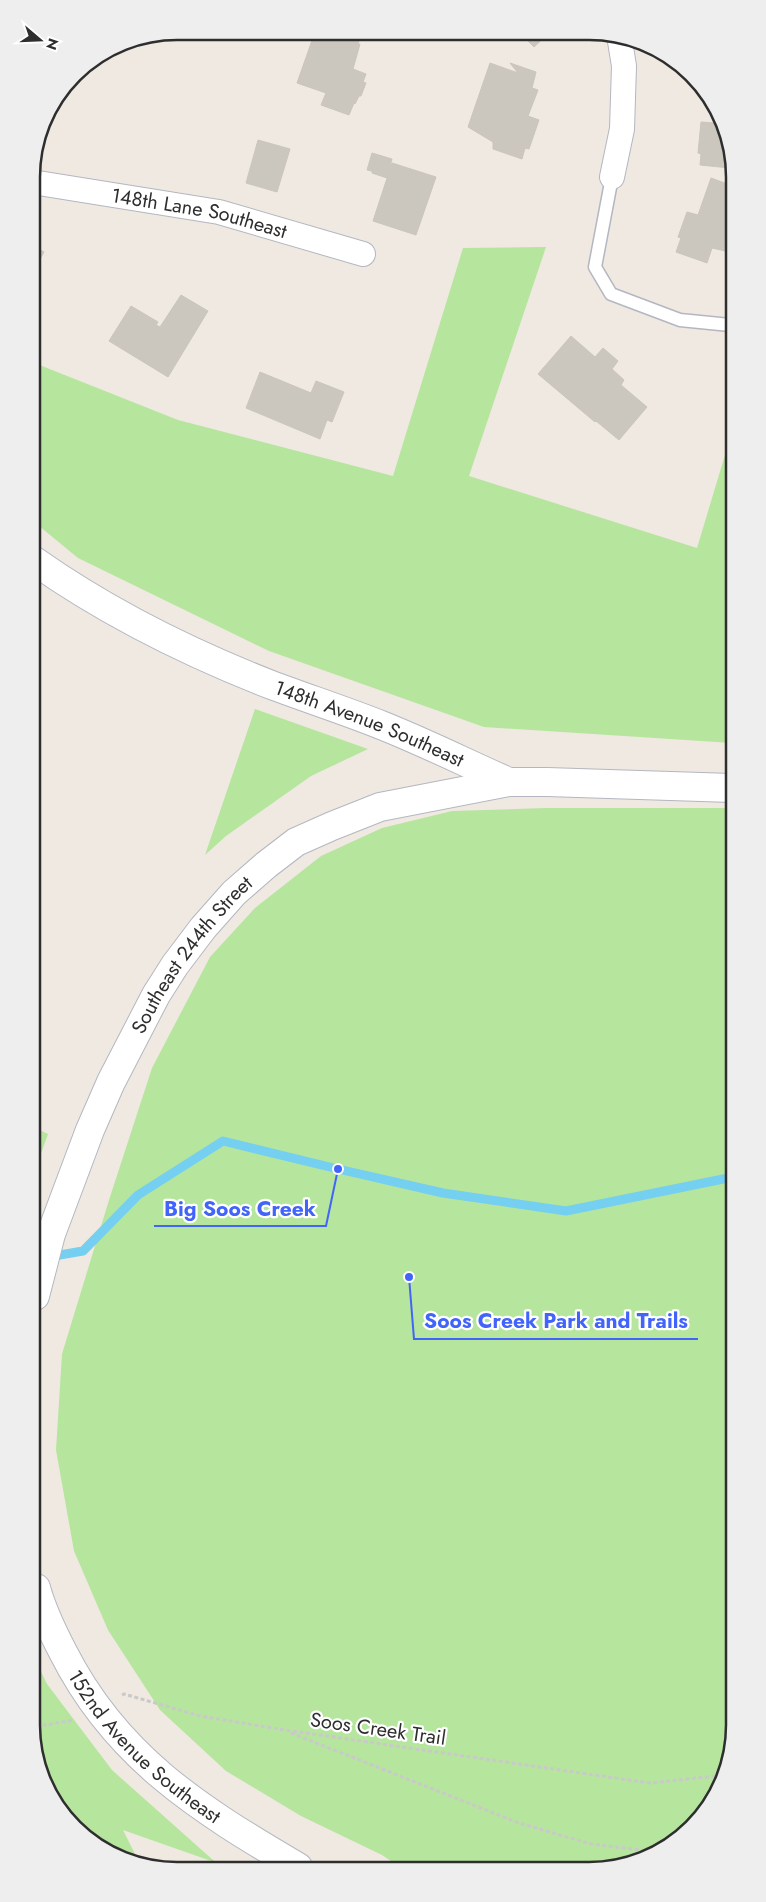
<svg xmlns="http://www.w3.org/2000/svg" width="766" height="1902" font-family="Jost,sans-serif">
	<style>
		.green { fill: #b6e59e }
		.lines { fill: none; stroke-linecap: round; stroke-linejoin: round }
		.stream { stroke: #75cff0; stroke-width: 9 }
		.building { fill: #cbc7bf; stroke: #cbc5ba }
		.service-casing { stroke: #b4b7c1; stroke-width: 15 }
		.minor-casing { stroke: #b4b7c1; stroke-width: 26 }
		.tertiary-casing { stroke: #b4b7c1; stroke-width: 30 }
		.secondary-casing { stroke: #b4b7c1; stroke-width: 30 }
		.path { stroke: #c9c9c9; stroke-width: 3; stroke-dasharray: 4 2.5; stroke-linecap: butt }
		.service { stroke: #fff; stroke-width: 12 }
		.minor { stroke: #fff; stroke-width: 24 }
		.tertiary { stroke: #fff; stroke-width: 28 }
		.secondary { stroke: #fff; stroke-width: 28 }
		.labels { text-anchor: middle; dominant-baseline: central; stroke-width: 4.5; stroke-linejoin: round; paint-order: stroke }
		.street-label { font-size: 20px; fill: #2e2e2e; stroke: #fff }
		.rim { fill: none; stroke: #2e2e2e; stroke-width: 2.5 }
		.leader { fill: none; stroke: #4264fb; stroke-width: 2 }
		.callout-dot { fill: #4264fb; stroke: #fff; stroke-width: 2 }
		.callout-label { font-size: 21px; text-anchor: middle; font-weight: bold; fill: #4264fb; stroke: #fff; stroke-width: 4.5; stroke-linejoin: round; paint-order: stroke }
	</style>
	<rect width="100%" height="100%" fill="#efe9e1"/>
	<path class="green" d="M546,247l-77,229 228,72 34,-113 1,308 -248,-16 -215,-76 -191,-93 -45,-37 -1,-159 146,58 215,56 70,-228z
		M255,709l113,40 -57,27 -85,60 -21,19z
		M545,808h187l2,926 -10,46 -20,34 -34,32 -44,20 -226,1 -18,-12 -81,-39 -75,-45 -66,-61 -52,-80 -34,-79 -18,-101 6,-96 47,-154 43,-132 58,-111 45,-49 66,-52 61,-28 70,-17z
		M34,1127l14,7 -14,39z
		M36,1661l11,23 65,86 110,98h-9l1,-6 -91,-32 17,34 -59,-30 -45,-72z"/>
	<g class="lines">
		<path class="stream" d="M48,1257l35,-6 55,-56 85,-54 115,28 105,24 123,18 167,-34"/>
	</g>
	<path class="building" d="M315,32h47l-4,12h2l-7,25 13,5 -3,8 3,1 -5,13h-2l-4,8 -1,-1 -5,12 -28,-10 5,-12 -29,-10z
		M520,33l28,1 -14,13z
		M490,63l28,10 -8,-10 26,9 -4,16 6,2 -10,26 11,4 -10,29 -4,-1 -3,11 -29,-10v-7l-25,-15z
		M715,117l15,23v28l-30,-3 1,-11 -3,-1 3,-31 14,1z
		M258,140l32,9 -13,43 -31,-9z
		M372,153l20,6 -5,19 -15,-5v-2l-5,-1z
		M392,163l44,14 -20,58 -43,-14z
		M711,178l19,7v67l-18,-4 -5,15 -31,-11 5,-14 -3,-1 9,-25 11,3z
		M32,245l12,7 -12,22z
		M181,295l27,16 -40,66 -59,-36 22,-35 27,16 -2,3 4,2z
		M571,336l24,21 8,-9 15,13 -6,8 12,11 -3,5 26,22 -28,33 -23,-19 -1,1 -57,-48z
		M260,372l51,21 5,-12 28,11 -12,30 -5,-2 -7,19 -74,-31z"/>
	<g class="lines">
		<g class="service-casing">
			<path id="service" d="M612,177l-17,90 16,27 69,26 50,5"/>
		</g>
		<g class="minor-casing">
			<g id="minor">
				<path d="M612,177l10,-48 2,-63 -5,-31"/>
				<path id="s1" d="M32,182l187,30 144,42"/>
			</g>
		</g>
		<g class="tertiary-casing">
			<g id="tertiary">
				<path id="s2" d="M33,560c75,53 156,93 241,126 35,13 72,25 107,39 43,17 85,38 128,57"/>
			</g>
		</g>
		<g class="secondary-casing">
			<g id="secondary">
				<path id="s3" d="M35,1296l16,-62 39,-104 21,-48 45,-87 19,-30 28,-37 31,-35 32,-28 30,-23 36,-16 48,-19 129,-25h38l185,6"/>
				<path id="s4" d="M36,1588c6,22 16,43 27,64 53,105 136,157 235,215"/>
			</g>
		</g>
		<path class="path" d="M122,1695l2,-1 76,22 85,14 365,53 75,-8
			M36,1723l10,2 27,-5
			M291,1733l228,90 72,21 66,8"/>
		<use href="#service" class="service"/>
		<use href="#minor" class="minor"/>
		<use href="#tertiary" class="tertiary"/>
		<use href="#secondary" class="secondary"/>
	</g>
	<g class="labels">
		<g class="street-label">
			<text stroke="none"><textPath href="#s1" startOffset="170">148th Lane Southeast</textPath></text>
			<text stroke="none"><textPath href="#s2" startOffset="375">148th Avenue Southeast</textPath></text>
			<text stroke="none"><textPath href="#s3" startOffset="379">Southeast 244th Street</textPath></text>
			<text transform="translate(378 1729) rotate(8)">Soos Creek Trail</text>
			<text stroke="none"><textPath href="#s4" startOffset="196">152nd Avenue Southeast</textPath></text>
		</g>
	</g>
	<path d="M0 0H766V1902H0ZM177 40H589A137 137 0 0 1 726 177V1725A137 137 0 0 1 589 1862H177A137 137 0 0 1 40 1725V177A137 137 0 0 1 177 40Z" fill="#eee" fill-rule="evenodd"/>
	<path class="rim" d="M177 40H589A137 137 0 0 1 726 177V1725A137 137 0 0 1 589 1862H177A137 137 0 0 1 40 1725V177A137 137 0 0 1 177 40Z"/>
	<path class="leader" d="M338 1169L326 1226H154M409 1277L414 1339H698"/>
	<g class="callout-dot">
		<circle cx="338" cy="1169" r="5"/>
		<circle cx="409" cy="1277" r="5"/>
	</g>
	<g class="callout-label">
		<text x="240" y="1216">Big Soos Creek</text>
		<text x="556" y="1328">Soos Creek Park and Trails</text>
	</g>
	<g transform="translate(40 40) rotate(109)" stroke="#ffffff" stroke-width="4" paint-order="stroke">
	<path d="M0-4L9 19L0 12L-9 19Z" fill="#2e2e2e"/>
	<text y="-8" font-size="14" font-weight="bold" text-anchor="middle" fill="#2e2e2e">N</text>
	</g>
</svg>
